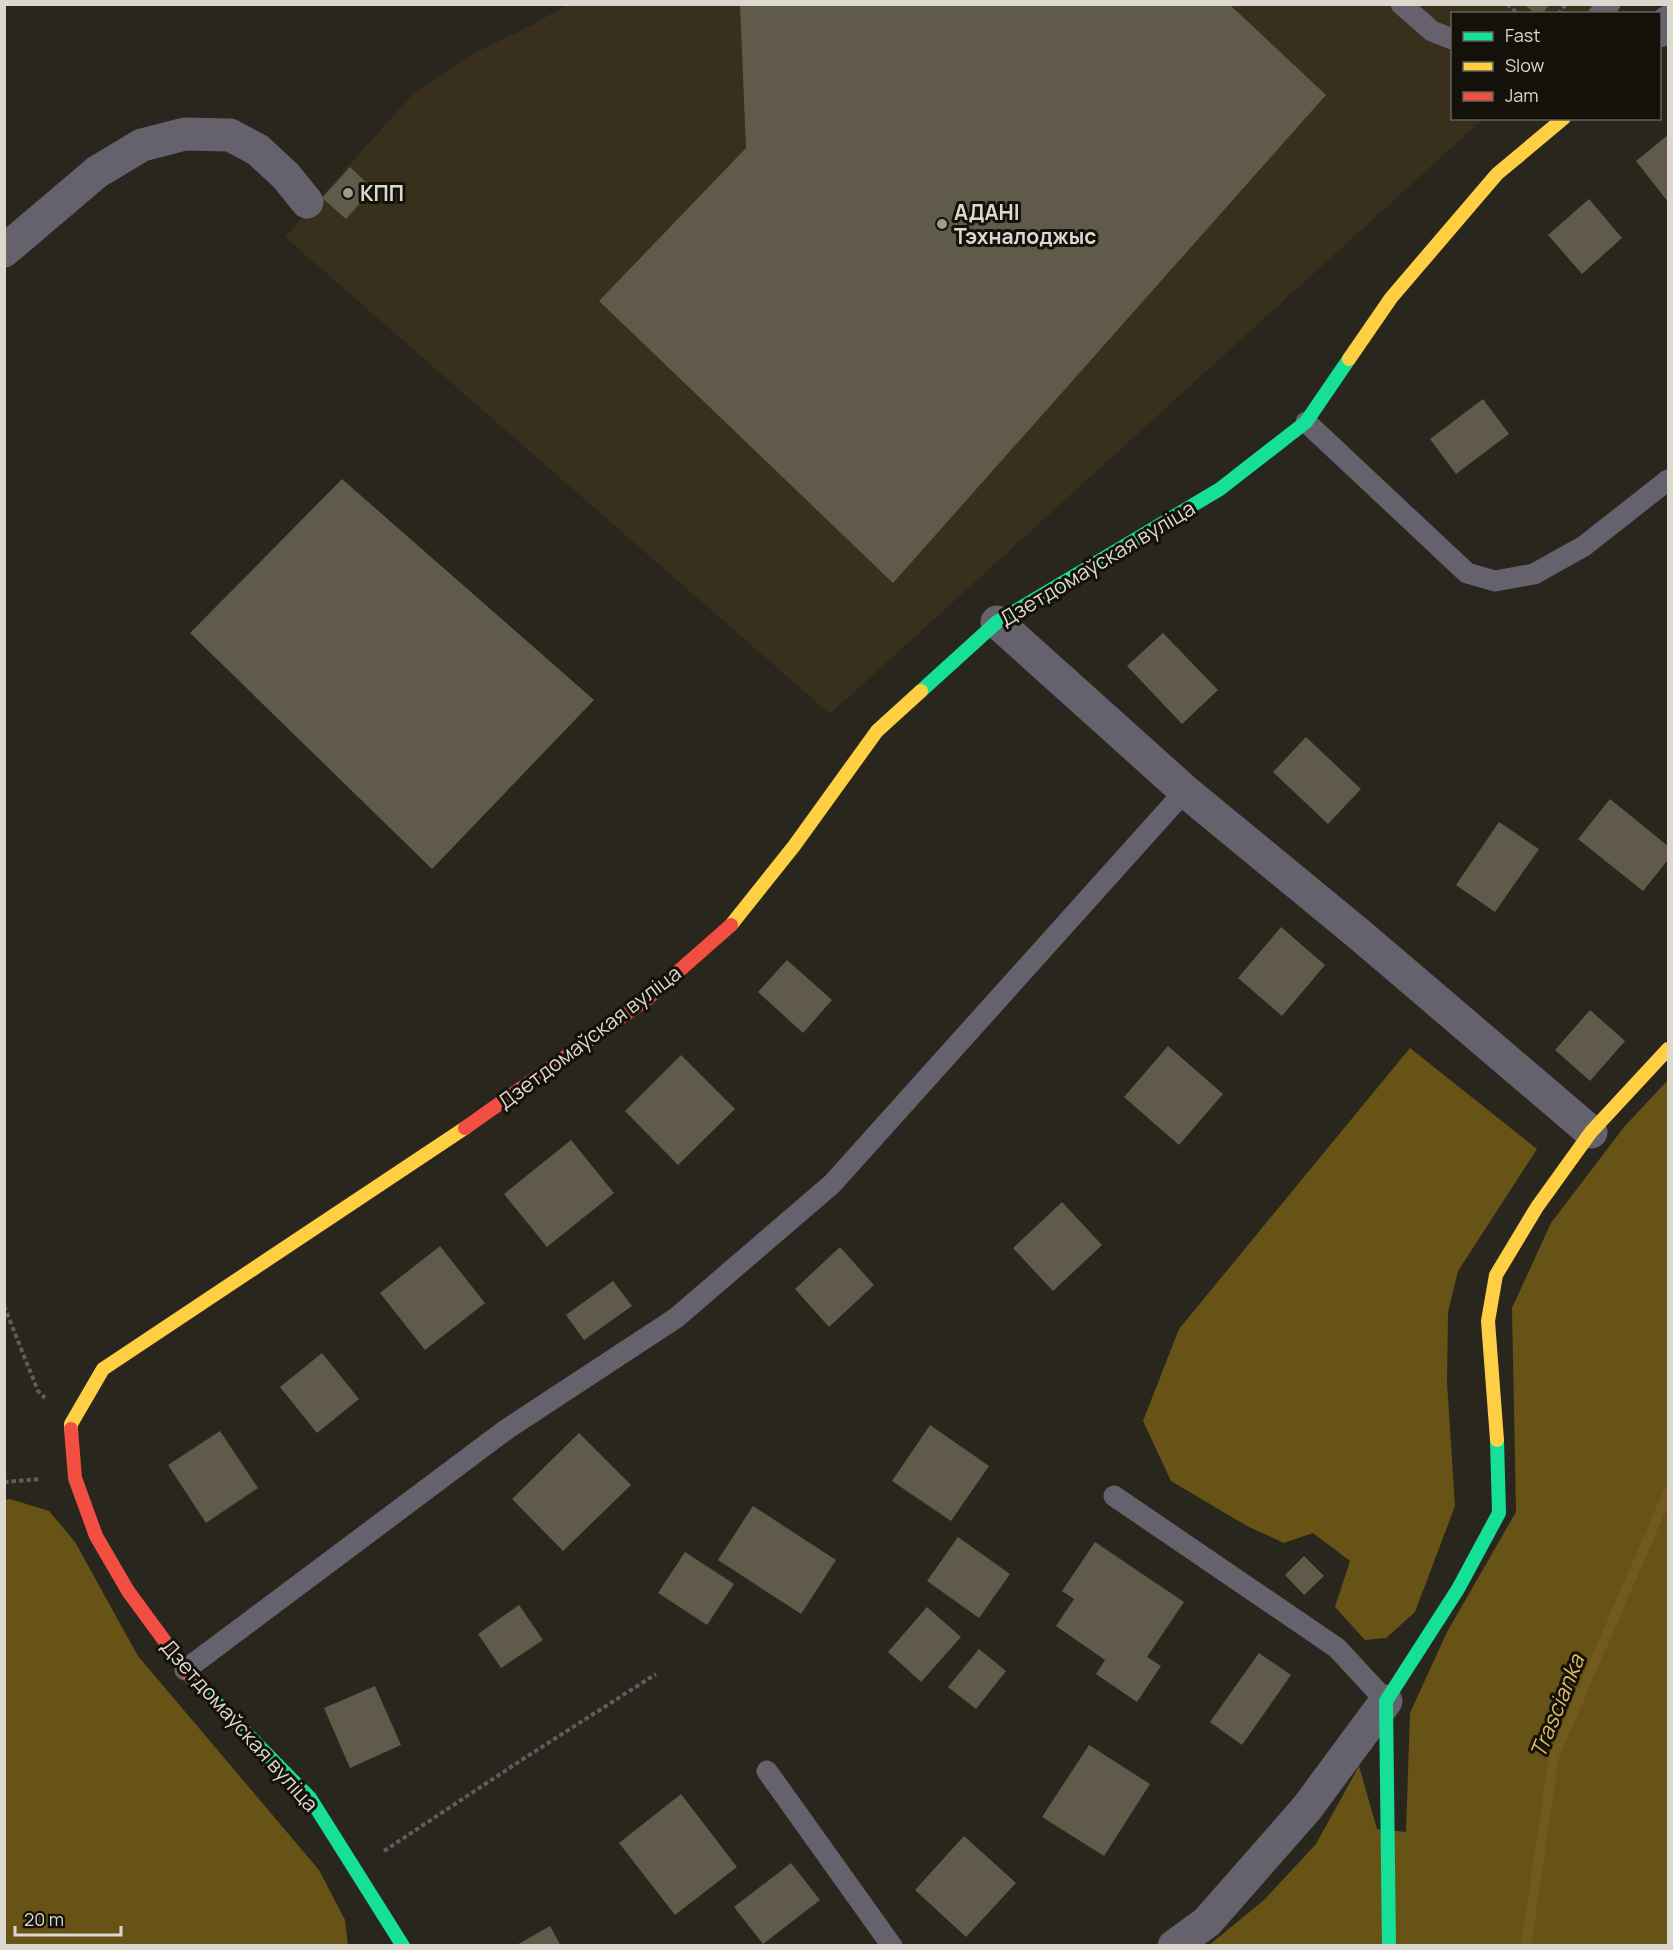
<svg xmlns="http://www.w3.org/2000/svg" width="1673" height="1950" font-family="Manrope,sans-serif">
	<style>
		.built { fill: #38301c }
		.forest { fill: #685317 }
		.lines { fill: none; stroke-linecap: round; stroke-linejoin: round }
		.stream { stroke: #705a1c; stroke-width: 10 }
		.building { fill: #5f5a4a }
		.path { stroke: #5f5b5e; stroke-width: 4; stroke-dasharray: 4.5 3; stroke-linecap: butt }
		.lane { stroke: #66626d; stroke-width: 21 }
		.street { stroke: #66626d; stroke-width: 33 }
		.fast { stroke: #16e098; stroke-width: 14 }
		.slow { stroke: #ffcf43; stroke-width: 14 }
		.jam { stroke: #f24e42; stroke-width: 14 }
		.poi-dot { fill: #9d9a90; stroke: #14110b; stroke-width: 2 }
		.labels { text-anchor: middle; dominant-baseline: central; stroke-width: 6; stroke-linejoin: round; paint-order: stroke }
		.poi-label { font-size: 21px; font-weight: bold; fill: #dcd8ce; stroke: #14110b; text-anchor: start }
		.street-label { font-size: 21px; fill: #dcd8ce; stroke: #14110b }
		.water-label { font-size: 22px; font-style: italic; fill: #dfbc60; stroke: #14110b }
	</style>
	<rect width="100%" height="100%" fill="#29261e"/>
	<path class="built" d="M567,5h1052l-11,8 -156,1v104l31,1 -653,595 -545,-477 127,-142 66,-44 52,-25z"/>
	<path class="forest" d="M1410,1048l127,101 -79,122 -10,41 -1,70 8,124 -40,106 -29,26 -21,2 -30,-33 15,-46 -37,-28 -29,10 -37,-17 -76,-45 -28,-60 36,-92z
		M1668,1080v865l-460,1 56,-46 52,-56 43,-78 18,63 29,3 4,-119 37,-81 69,-120 -4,-204 39,-85 73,-96z
		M10,1499l39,12 26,31 63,114 181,214 26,50 3,25h-343l-1,-445z"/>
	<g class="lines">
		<path class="stream" d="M1526,1946l28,-190 114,-263"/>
	</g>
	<path class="building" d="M740,4h489l97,91 -433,488 -294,-282 147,-153z
		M1524,4h26l-8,10h-7z
		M1668,135v67l-32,-41z
		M350,167l23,22 -27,30 -24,-21z
		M1589,199l33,39 -40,36 -34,-39z
		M1483,399l26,35 -53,40 -26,-35z
		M342,479l252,221 -162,169 -242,-236z
		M1163,633l55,57 -36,34 -55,-58z
		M1306,737l55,52 -33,35 -55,-52z
		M1610,799l58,47v14l-25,31 -65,-52z
		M1499,822l40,27 -44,63 -39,-27z
		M1281,927l44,38 -43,51 -44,-38z
		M787,960l45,40 -29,33 -45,-41z
		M1590,1010l35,31 -35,40 -35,-31z
		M1168,1046l55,48 -44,51 -55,-48z
		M681,1055l54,54 -57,56 -53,-54z
		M571,1140l43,53 -67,54 -43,-53z
		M1062,1202l40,43 -49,46 -40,-43z
		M440,1246l45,57 -60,47 -45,-57z
		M840,1247l34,38 -45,42 -34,-38z
		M613,1281l19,25 -48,34 -18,-25z
		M322,1353l37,46 -42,34 -37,-46z
		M930,1425l59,41 -38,55 -59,-40z
		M220,1431l38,57 -52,35 -38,-58z
		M579,1433l52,52 -68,66 -51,-52z
		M753,1506l83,54 -35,54 -83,-54z
		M958,1537l52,37 -31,44 -52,-37z
		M1095,1542l89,60 -37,55 14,9 -24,36 -41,-28 9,-14 -49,-34 18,-27 -12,-8z
		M685,1552l49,32 -27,41 -49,-32z
		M1304,1556l20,20 -20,19 -19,-20z
		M519,1605l24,35 -42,28 -23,-34z
		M927,1607l34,30 -40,45 -33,-30z
		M979,1649l27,22 -30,38 -28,-22z
		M1259,1653l32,22 -49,70 -32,-23z
		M375,1686l26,59 -51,23 -26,-60z
		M1089,1745l61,39 -46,72 -62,-39z
		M681,1794l56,73 -62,48 -56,-72z
		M964,1836l52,47 -50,54 -51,-47z
		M791,1863l29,37 -57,44 -29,-37z
		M550,1926l11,20h-46z"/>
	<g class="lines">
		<path class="path" d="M1507,4l11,10
			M1558,14l8,-10
			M4,1306l34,85 7,7
			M4,1482l37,-3
			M384,1851l139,-92 133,-85"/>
		<path class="lane" d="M1401,4l31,27 20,8
			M1599,14l11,-10
			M1306,422l161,151 28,8 39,-7 50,-28 84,-66
			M1114,1496l223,152 49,53
			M185,1670l322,-241 169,-111 156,-134 353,-393
			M767,1771l125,175"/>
		<path class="street" d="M1660,31l8,-9
			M4,251l93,-79 45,-27 43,-11 45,1 28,15 28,26 21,26
			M997,622l188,169 175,144 231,197
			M1174,1946l33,-24 100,-114 79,-107"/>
		<path class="fast" d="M921,691l76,-69 223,-133 86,-67 43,-63
			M191,1677l119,121 93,148
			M1389,1946l-3,-245 72,-112 41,-76 -2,-73"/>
		<path class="slow" d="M1349,359l42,-61 106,-124 67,-56
			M731,925l63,-79 83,-115 44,-40
			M71,1429v-5l32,-55 362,-241
			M1497,1440l-9,-119 8,-46 41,-68 54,-75 77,-83"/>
		<path class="jam" d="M465,1128l182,-129 84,-74
			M71,1429l4,49 21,58 32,55 63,86"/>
	</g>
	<g class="poi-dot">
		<circle cx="348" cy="193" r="6"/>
		<circle cx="942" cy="224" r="6"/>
	</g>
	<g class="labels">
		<g class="poi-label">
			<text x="360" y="193">КПП</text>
			<text x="954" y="212">АДАНІ<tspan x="954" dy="24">Тэхналоджыс</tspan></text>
		</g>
		<g class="street-label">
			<text transform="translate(1097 563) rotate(-31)">Дзетдомаўская вуліца</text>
			<text transform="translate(589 1037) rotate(-37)">Дзетдомаўская вуліца</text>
			<text transform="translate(240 1725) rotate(48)">Дзетдомаўская вуліца</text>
		</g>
		<g class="water-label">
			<text transform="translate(1557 1706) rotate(-68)">Trascianka</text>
		</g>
	</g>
	<rect width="1673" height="1950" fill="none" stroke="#dcd8ce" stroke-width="12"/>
	<rect x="1451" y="12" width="210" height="108" fill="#14110b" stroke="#646159" stroke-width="1.5"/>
	<rect x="1463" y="32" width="30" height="9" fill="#16e098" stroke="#646159" stroke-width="1.5"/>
	<text x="1505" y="42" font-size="18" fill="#dcd8ce">Fast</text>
	<rect x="1463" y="62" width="30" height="9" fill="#ffcf43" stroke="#646159" stroke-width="1.5"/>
	<text x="1505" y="72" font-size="18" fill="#dcd8ce">Slow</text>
	<rect x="1463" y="92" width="30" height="9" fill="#f24e42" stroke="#646159" stroke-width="1.5"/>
	<text x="1505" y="102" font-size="18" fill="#dcd8ce">Jam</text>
	<path d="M15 1926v9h106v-9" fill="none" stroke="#dcd8ce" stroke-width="3"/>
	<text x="24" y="1926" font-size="18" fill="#dcd8ce" stroke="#14110b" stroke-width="4.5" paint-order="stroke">20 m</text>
</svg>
